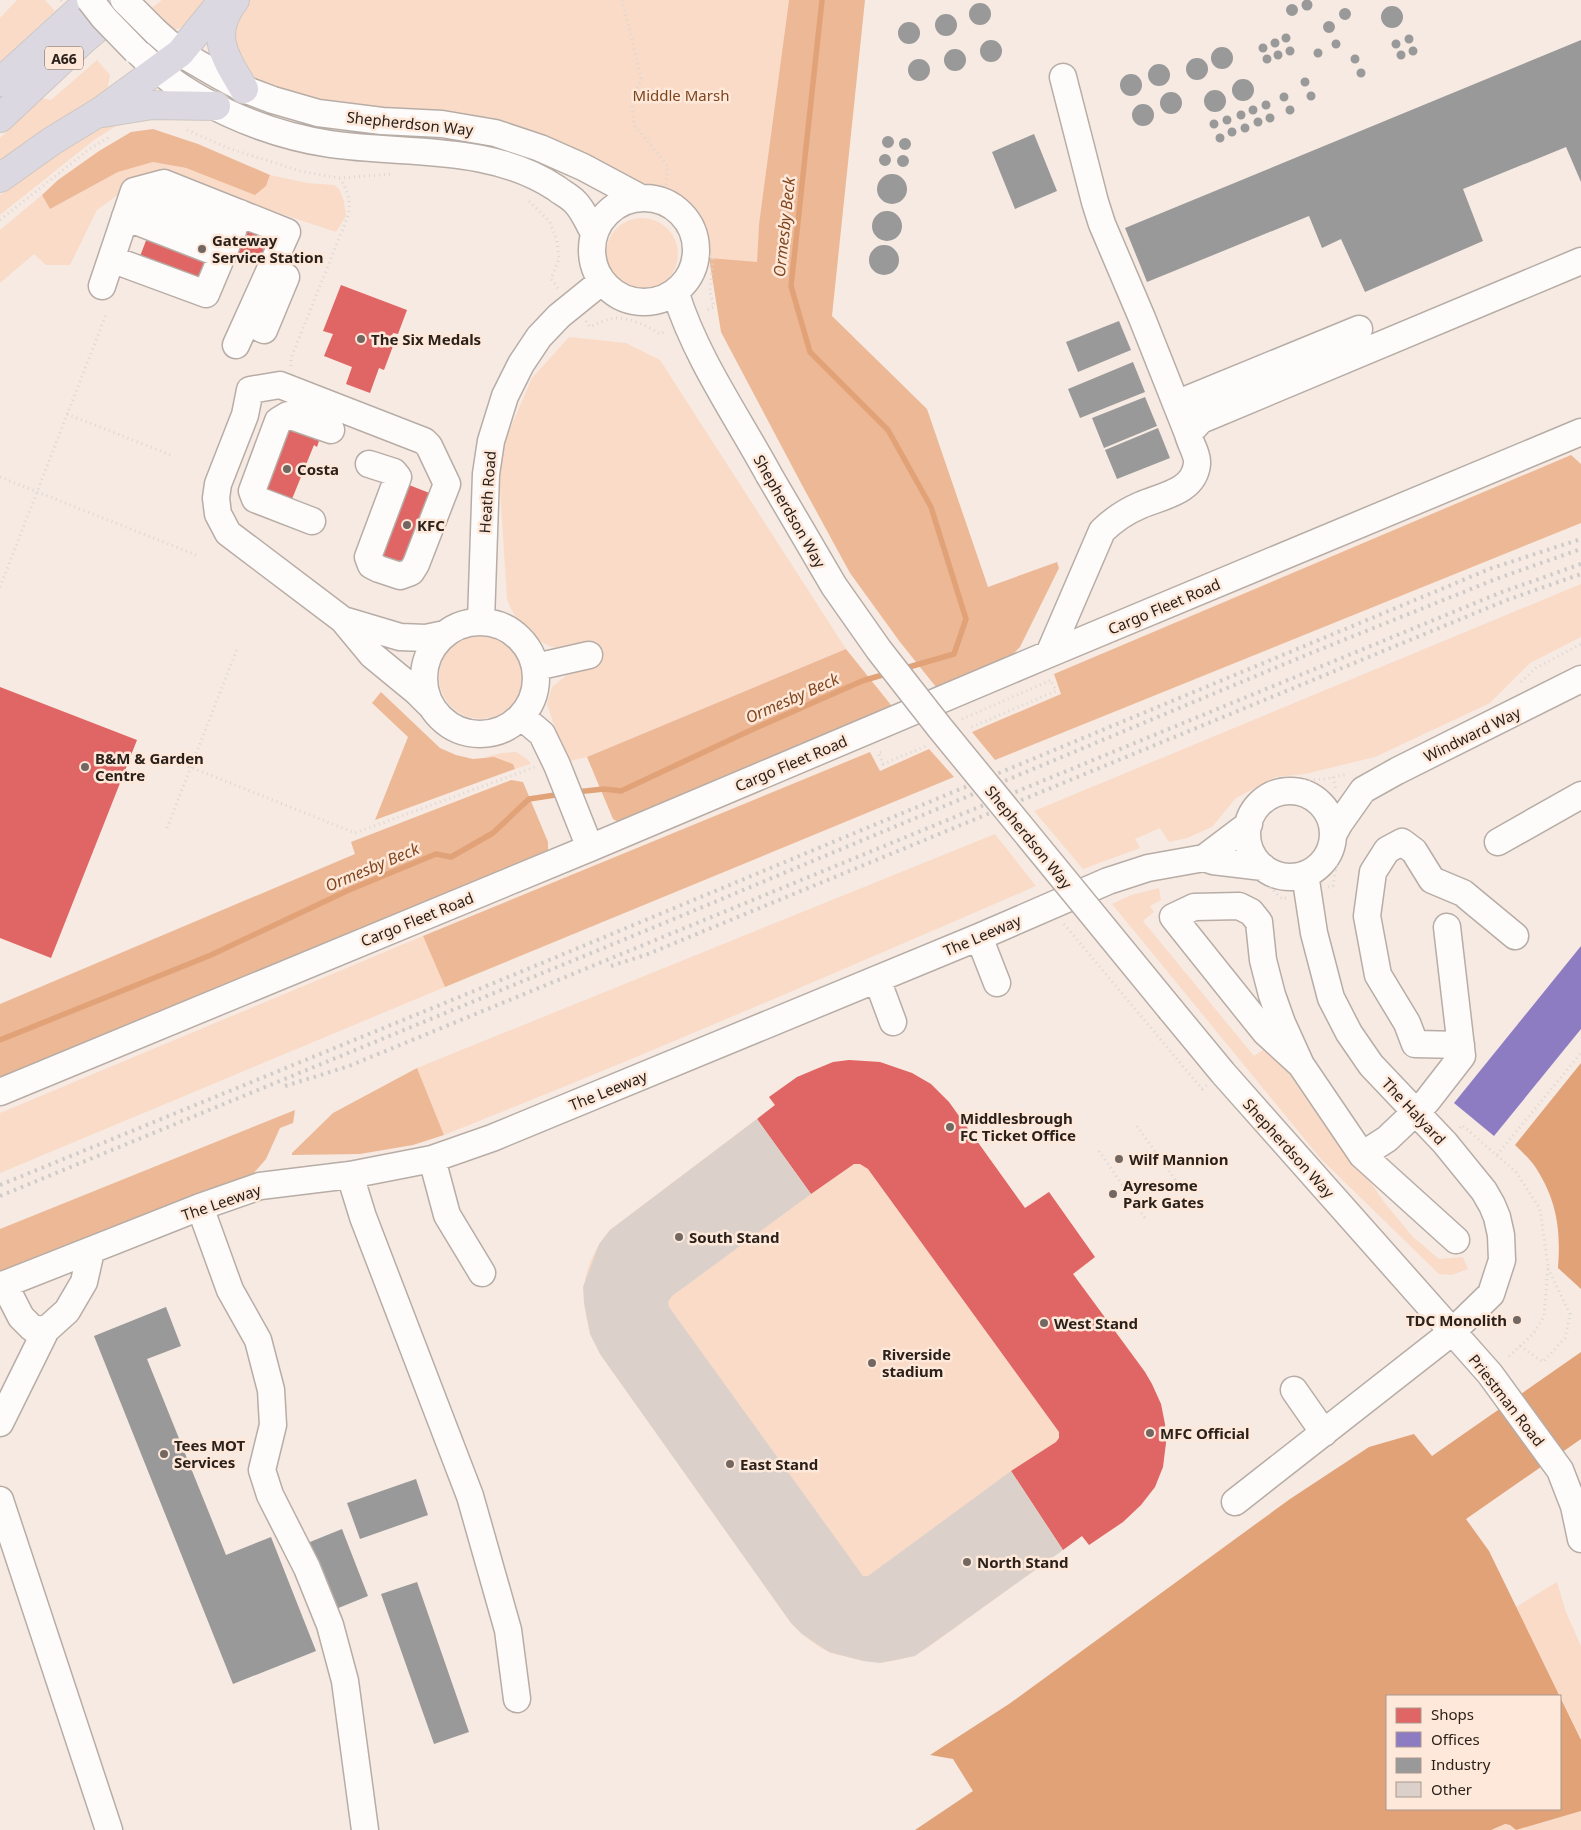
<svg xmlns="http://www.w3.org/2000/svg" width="1581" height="1830" font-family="'Noto Sans',sans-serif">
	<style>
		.green { fill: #fadbc7 }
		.forest { fill: #edb896 }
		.water { fill: #e1a278; fill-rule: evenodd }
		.shops { fill: #e06666 }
		.offices { fill: #8e7cc3 }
		.industry { fill: #999 }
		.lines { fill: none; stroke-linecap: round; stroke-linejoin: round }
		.stream { stroke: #e1a278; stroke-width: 5.5 }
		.building { fill: #dbd1ca }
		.minor-casing { stroke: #b7ada6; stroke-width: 29 }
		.highway-casing { stroke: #cdc7c3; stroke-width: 30 }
		.path { stroke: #dbd7d5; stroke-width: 3; stroke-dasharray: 1 4; stroke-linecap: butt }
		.minor { stroke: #fefcfb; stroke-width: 26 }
		.highway { stroke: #dcd8e1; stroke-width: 28 }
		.rail { stroke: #cfcbc9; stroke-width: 4; stroke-dasharray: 2.5 5; stroke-linecap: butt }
		.minor-bridge-casing { stroke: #b7ada6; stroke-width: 29; stroke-linecap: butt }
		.path-bridge { stroke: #dbd7d5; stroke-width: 3; stroke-dasharray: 1 4; stroke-linecap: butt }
		.minor-bridge { stroke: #fefcfb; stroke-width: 26 }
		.poi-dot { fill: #726761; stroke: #fee8da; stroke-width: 2 }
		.labels { text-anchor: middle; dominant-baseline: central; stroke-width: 5; stroke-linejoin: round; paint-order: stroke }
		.shield { fill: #fee8da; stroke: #6a5d54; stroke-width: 1 }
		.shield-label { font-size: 14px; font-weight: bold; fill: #2b211b }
		.park-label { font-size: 15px; fill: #7d441c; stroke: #fee8da }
		.street-label { font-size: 15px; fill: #2b211b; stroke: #fee8da }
		.poi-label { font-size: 15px; font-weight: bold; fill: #2b211b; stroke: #fee8da; text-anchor: start }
		.water-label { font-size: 16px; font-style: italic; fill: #80471f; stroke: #fee8da }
	</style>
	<rect width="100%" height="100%" fill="#f6eae2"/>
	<path class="green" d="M17,0h28l10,11 -55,51v-44z
		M162,0h48l-27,27 -9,3 -25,-20z
		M242,0h547l-30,224 -2,39 -48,-5c-2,-35 -15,-62 -52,-72 -9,-2 -18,-3 -27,-5 -9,-3 -19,-11 -27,-15l-286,-63 -63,-21 -12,-12 -14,-40z
		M97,60l13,15 -3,16 -107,76v-29l41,-40 10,2z
		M141,118l-25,8 -22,14 -94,75v-20l60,-46 39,-24z
		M153,162l33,6 68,26 12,-8 4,-11 37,8 27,2 5,4 5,12 2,15 -10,16 -180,-60 -30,17 -29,21 -27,55h-24l-12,-11 -34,29v-53l42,-35 8,14 68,-37z
		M606 254a36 36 0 1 1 72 0a36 36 0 1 1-72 0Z
		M569,337l57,6 34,17 186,289 -259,108 -21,5 -19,-58 5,-17 15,-12 28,-8 -7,-20c-7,1 -16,4 -23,3 -28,-4 -49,-25 -58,-51l-9,-142 34,-79z
		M1581,584v53l-51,26 -40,40 -115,54 -70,17 -29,3 -40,21 -24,29 -25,11 -18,4 -9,-14 -25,11 5,9 -57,21 -49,-58z
		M439 677a42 42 0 1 1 84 0a42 42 0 1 1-84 0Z
		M516,752l11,7 4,5 -16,5 -2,-5 -27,-7 16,-4z
		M995,834l41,52c-196,85 -393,170 -592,249l-27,-67z
		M1159,888l2,12 -11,6 4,6 -11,9 111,135 12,-8 32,29 86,125 29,35 26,22 24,-2 5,12 -16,6 -13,-1 -118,-115 -209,-255 19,-9z
		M423,936l22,51 -445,186v-60z
		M849,1060l31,2 32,11 19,11 18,18 76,106 24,-16 46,65 -22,17 72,98 16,32 4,20 1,19 -11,44 -14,18 -18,17 -34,23 -7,-9 -152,110c-29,18 -50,19 -82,11 -6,-2 -14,-2 -19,-5 -14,-6 -27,-18 -38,-29l-191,-269c-22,-46 -24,-83 10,-124l164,-124 -5,-9c26,-19 47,-33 80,-37z
		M1557,1582l9,30 15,34v93l-65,-132z
		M1581,1811v19h-90l13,-6 6,1 6,5z"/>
	<path class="forest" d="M789,0h76l-33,316 95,93 61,178 69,-25 2,6 -39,79 -9,9 -75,31 -36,-45 -50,-69 -48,-88 -81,-153 -12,-74 48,4 2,-38z
		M153,129l45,15 72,31 -4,11 -11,9 -69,-27 -33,-6 -35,10 -68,37 -8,-14 16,-15 41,-29 32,-19z
		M1571,455l10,9v59l-586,237 -23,-28 89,-38 -7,-20z
		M846,649l49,61 -275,113 -7,-4 -26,-62z
		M381,692l59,56 16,7 17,4 21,-2 19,7 2,5 -140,51 33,-83 -36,-34z
		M929,749l25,28 -509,210 -22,-51 447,-184 10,19z
		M511,780l12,2 25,60v8l-4,5 -544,224v-75l355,-150 -4,-12z
		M417,1068l27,67 -31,10 -53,9 -68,1v-2l41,-40z
		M295,1110l-2,13 -13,5 -14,31 -20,23 -246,93v-46z"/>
	<path class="water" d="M1581,1063v226l-23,-21c3,-38 -1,-67 -22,-100 -6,-9 -14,-16 -21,-23z
		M1581,1352v87l-115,80 23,32 92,189v71l-65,19 -6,-5 -5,-1 -14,6h-576l58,-39 -20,-32 -23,-4 79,-51 281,-205 79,-52 45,-13 18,22zM1387,1696h173v113h-173z"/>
	<path class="shops" d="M165,191l63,23 -31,81 -63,-23z
		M245,225l29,11 -12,31 -29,-11z
		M341,285l66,25 -9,24 -5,-1 -4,11 4,2 -9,24 -5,-2 -9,25 -24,-9 6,-17 -28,-11 9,-22 -10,-3z
		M287,425l33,13 -3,9 -3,-2 -22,54 -30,-11z
		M404,483l33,13 -23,61 -17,14 -21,-16z
		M0,687l137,53 -86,218 -51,-20z
		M849,1060l31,2 32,11 19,11 18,18 76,106 24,-16 46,65 -22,17 72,98 7,12 9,20 4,20 1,19 -3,24 -8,20 -14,18 -18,17 -34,23 -7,-9 -19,14 -52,-79 45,-29 3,-4v-6l-191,-263 -8,-5h-6l-43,30 -54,-75 18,-14 -6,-8 28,-20 36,-15z"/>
	<path class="offices" d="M1581,946v83l-87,107 -40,-33z"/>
	<path class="industry" d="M1301.5 5a5.5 5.5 0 1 1 11 0a5.5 5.5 0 1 1-11 0Z
		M969 14a11 11 0 1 1 22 0a11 11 0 1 1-22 0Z
		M1286 10a6 6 0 1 1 12 0a6 6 0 1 1-12 0Z
		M1381 17a11 11 0 1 1 22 0a11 11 0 1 1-22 0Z
		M1339 14a6 6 0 1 1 12 0a6 6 0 1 1-12 0Z
		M935 25a11 11 0 1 1 22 0a11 11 0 1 1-22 0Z
		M1323 27a6 6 0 1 1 12 0a6 6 0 1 1-12 0Z
		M898 33a11 11 0 1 1 22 0a11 11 0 1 1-22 0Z
		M1281.5 38a4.5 4.5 0 1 1 9 0a4.5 4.5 0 1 1-9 0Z
		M1404.5 39a4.5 4.5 0 1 1 9 0a4.5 4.5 0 1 1-9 0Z
		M1270.5 43a4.5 4.5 0 1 1 9 0a4.5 4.5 0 1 1-9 0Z
		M1391.5 44a4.5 4.5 0 1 1 9 0a4.5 4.5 0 1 1-9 0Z
		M1331.5 44a4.5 4.5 0 1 1 9 0a4.5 4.5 0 1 1-9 0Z
		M980 51a11 11 0 1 1 22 0a11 11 0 1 1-22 0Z
		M1581,40v142l-15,-35 -103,42 20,52 -118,51 -24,-53 -19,9 -13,-32 -162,66 -22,-54z
		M1258.5 48a4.5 4.5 0 1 1 9 0a4.5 4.5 0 1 1-9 0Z
		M1285.5 51a4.5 4.5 0 1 1 9 0a4.5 4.5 0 1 1-9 0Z
		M1408.5 51a4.5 4.5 0 1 1 9 0a4.5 4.5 0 1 1-9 0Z
		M1211 58a11 11 0 1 1 22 0a11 11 0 1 1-22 0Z
		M1313.5 53a4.5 4.5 0 1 1 9 0a4.5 4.5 0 1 1-9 0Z
		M944 60a11 11 0 1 1 22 0a11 11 0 1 1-22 0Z
		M1273.5 55a4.5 4.5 0 1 1 9 0a4.5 4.5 0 1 1-9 0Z
		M1396.5 55a4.5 4.5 0 1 1 9 0a4.5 4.5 0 1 1-9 0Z
		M1262.5 59a4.5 4.5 0 1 1 9 0a4.5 4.5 0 1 1-9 0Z
		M1350.5 59a4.5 4.5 0 1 1 9 0a4.5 4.5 0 1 1-9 0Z
		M1186 69a11 11 0 1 1 22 0a11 11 0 1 1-22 0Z
		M908 70a11 11 0 1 1 22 0a11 11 0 1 1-22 0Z
		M1148 75a11 11 0 1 1 22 0a11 11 0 1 1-22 0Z
		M1356.5 73a4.5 4.5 0 1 1 9 0a4.5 4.5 0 1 1-9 0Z
		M1120 85a11 11 0 1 1 22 0a11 11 0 1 1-22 0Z
		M1300.5 82a4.5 4.5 0 1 1 9 0a4.5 4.5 0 1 1-9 0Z
		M1232 90a11 11 0 1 1 22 0a11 11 0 1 1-22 0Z
		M1204 101a11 11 0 1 1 22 0a11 11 0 1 1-22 0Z
		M1306.5 96a4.5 4.5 0 1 1 9 0a4.5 4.5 0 1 1-9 0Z
		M1160 103a11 11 0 1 1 22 0a11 11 0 1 1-22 0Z
		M1279.5 97a4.5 4.5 0 1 1 9 0a4.5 4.5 0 1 1-9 0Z
		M1261.5 105a4.5 4.5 0 1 1 9 0a4.5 4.5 0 1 1-9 0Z
		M1132 115a11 11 0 1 1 22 0a11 11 0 1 1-22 0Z
		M1248.5 110a4.5 4.5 0 1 1 9 0a4.5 4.5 0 1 1-9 0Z
		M1285.5 110a4.5 4.5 0 1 1 9 0a4.5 4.5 0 1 1-9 0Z
		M1236.5 115a4.5 4.5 0 1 1 9 0a4.5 4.5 0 1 1-9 0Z
		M1265.5 118a4.5 4.5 0 1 1 9 0a4.5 4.5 0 1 1-9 0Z
		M1222.5 120a4.5 4.5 0 1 1 9 0a4.5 4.5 0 1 1-9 0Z
		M1253.5 122a4.5 4.5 0 1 1 9 0a4.5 4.5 0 1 1-9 0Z
		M1209.5 124a4.5 4.5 0 1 1 9 0a4.5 4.5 0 1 1-9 0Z
		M1240.5 128a4.5 4.5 0 1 1 9 0a4.5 4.5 0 1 1-9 0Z
		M1227.5 132a4.5 4.5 0 1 1 9 0a4.5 4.5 0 1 1-9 0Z
		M1215.5 138a4.5 4.5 0 1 1 9 0a4.5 4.5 0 1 1-9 0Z
		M1034,134l23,57 -42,18 -23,-57z
		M882 142a6 6 0 1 1 12 0a6 6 0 1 1-12 0Z
		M899 144a6 6 0 1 1 12 0a6 6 0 1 1-12 0Z
		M879 160a6 6 0 1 1 12 0a6 6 0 1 1-12 0Z
		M897 161a6 6 0 1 1 12 0a6 6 0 1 1-12 0Z
		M877 189a15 15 0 1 1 30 0a15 15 0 1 1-30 0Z
		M872 226a15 15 0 1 1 30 0a15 15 0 1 1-30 0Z
		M869 260a15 15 0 1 1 30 0a15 15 0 1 1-30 0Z
		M1119,321l12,29 -53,22 -12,-30z
		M1133,362l12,30 -65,26 -12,-29z
		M1145,397l12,29 -53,22 -12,-30z
		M1158,428l12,30 -53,21 -12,-29z
		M166,1307l15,39 -34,13 79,196 45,-18 45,114 -83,33 -139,-348z
		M416,1479l12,36 -68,24 -13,-36z
		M342,1529l26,67 -37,15 -26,-67z
		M417,1582l52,150 -35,12 -53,-150z"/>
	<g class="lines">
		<path class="stream" d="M822,0l-31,286 19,66 78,78 43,77 35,112 -12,35 -52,15
			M576,792l28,-3 17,2 128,-60 113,-50 27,-8
			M0,1040l211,-85 138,-65 87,-36 15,3 42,-24 36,-34 33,-5"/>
	</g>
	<path class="building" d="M757,1119l54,75 -139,102 -4,6 1,5 194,269h5l143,-105 52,79 -148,106 -35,7 -17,-2 -34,-9 -27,-18 -11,-11 -191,-269 -10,-20 -6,-31 -1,-16 16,-43 11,-14z"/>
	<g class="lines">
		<g class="minor-casing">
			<path id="minor" d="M156,32l24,21 38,22 26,14 29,11 45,13 64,8 60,3 53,9 45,15 43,19 56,30
				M141,55c48,47 123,79 189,89 75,11 160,0 226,44 5,4 13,8 18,13 9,8 14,22 20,32
				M1063,77l32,125 7,22 40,94 46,116
				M133,194l100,37
				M592 250a52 52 0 1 1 104 0a52 52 0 1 1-104 0Z
				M125,217l98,38
				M111,259l95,35 34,-81
				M102,286l32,-95 30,-8 123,49 -51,113
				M676,294c20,64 61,122 93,181
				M247,322l17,8 22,-53
				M1176,404l183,-75
				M369,464l25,8 4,5 -30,80 3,8 8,4 21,7 11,-4 5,-8 31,-80 -18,-38 -5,-5 -144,-56 -30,5 -5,25 -27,69 -2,14 2,16 10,19 115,87 29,35 45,37 13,13
				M312,521l-57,-22 -3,-8 26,-70 10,-6 43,15
				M343,620l57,17 26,1 19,-4
				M481,621l5,-147 5,-33 14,-45 16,-32 18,-27 20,-21 42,-34
				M424 678a56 56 0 1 1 112 0a56 56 0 1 1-112 0Z
				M1049,654l53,-123c11,-11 25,-20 39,-26 21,-9 53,-13 56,-41 1,-9 -7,-21 -9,-30l13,-14 380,-159
				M536,667l53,-12
				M522,717l20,17 15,31 33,83
				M1247 834a43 43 0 1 1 86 0a43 43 0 1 1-86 0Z
				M1333,835l6,-11 24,-34 34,-19 184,-92
				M1498,842l83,-47
				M1204,858l9,3 50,6
				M979,937l18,46
				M877,979l16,43
				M1171,1010l52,63 267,301 70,96 14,36 7,33
				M1461,1045l-46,-1 -8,-21 -29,-48 -11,-59 6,-44 14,-22 15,-8 12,9 18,29 31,13 52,43
				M1301,1065l-36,-33 -92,-115 21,-10 45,-1 12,6 8,10 4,38 9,35 10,28 19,42 61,90 94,85
				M0,1092l590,-244 459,-194 532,-222
				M1362,1155l25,-16 40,-38 35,-45 -15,-129
				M432,1159l15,56 35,58
				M350,1175l13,42 107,279 38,134 9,69
				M200,1207l30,83 28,50 13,50 2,35 -11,45 8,25 37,73 23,57 15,56 20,149
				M4,1284l17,33 11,11 14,2 21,-19 17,-29 7,-31
				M0,1286l200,-79 60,-21 90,-11 82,-16 60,-21 487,-201 129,-56 40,-13 56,-10 45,-34
				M1294,1390l30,43
				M0,1423l46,-93
				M0,1500l109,330
				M1235,1502l217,-170 39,-38 11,-34 -1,-25 -4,-18 -5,-12 -8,-14 -39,-48 -74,-78 -22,-32 -18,-35 -17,-65 -9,-59"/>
		</g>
		<g class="highway-casing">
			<path id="highway" d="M235,0c-27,34 -10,57 9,89
				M0,82l90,-82
				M103,113l49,-8 64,1
				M0,118l83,-78 43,-36
				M0,178l52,-37 49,-30 79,-58 43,-53"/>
		</g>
		<path class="path" d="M622,0l19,78 -9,26 2,21 34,41 -4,35
			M187,130l41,18 72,23 39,7 54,-4
			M529,201l21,21 7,19 2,18 -8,20 7,9
			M0,220l88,-70 23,-14
			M697,248l16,9 -3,35 4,15 -9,4
			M586,321l4,6c6,-3 13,-6 19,-8 17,-4 37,6 51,15l6,-3
			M291,366v-8l57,-142c3,-14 0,-26 -8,-37
			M67,414l106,42
			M0,477l196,78
			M0,587l107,-275
			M1521,682l15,-14 45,-24
			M962,719l89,-39 5,11 -87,37
			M881,752l-3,1 5,11 43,-18
			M165,757l190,76 180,-66
			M1333,777l3,13
			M1246,802l5,-6 18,-13 56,-4 23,-5
			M167,828l70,-179
			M1270,887l12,12 4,-1
			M1328,887l5,-1 5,-31
			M1064,924l138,165 5,-4
			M1137,1126l47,66
			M1460,1128l2,-3 54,47 24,37 8,58 -4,49 -10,17 -27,25
			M1099,1151l46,67
			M1497,1155l84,-102
			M1520,1346l23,16 22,-24 5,-24 -22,-46"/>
		<use href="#minor" class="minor"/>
		<use href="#highway" class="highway"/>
		<path class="rail" d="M611,966l37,-12 859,-354 74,-26
			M285,1086l64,-20 1153,-474 79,-28
			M0,1185l518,-212 974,-405 89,-29
			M0,1196l657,-270 654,-273 185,-74 85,-30"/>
		<g class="minor-bridge-casing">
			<path id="minor-bridge" d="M90,0l14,18 32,33
				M124,0l32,32
				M769,475l65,111 45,64 61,78 231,282"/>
		</g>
		<path class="path-bridge" d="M61,0l8,9"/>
		<use href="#minor-bridge" class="minor-bridge"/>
	</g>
	<g class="poi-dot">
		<circle cx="202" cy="249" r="5"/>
		<circle cx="361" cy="339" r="5"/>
		<circle cx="287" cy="469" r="5"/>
		<circle cx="407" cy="525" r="5"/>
		<circle cx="85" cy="767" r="5"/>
		<circle cx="950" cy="1127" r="5"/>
		<circle cx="1119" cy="1159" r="5"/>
		<circle cx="1113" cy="1194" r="5"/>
		<circle cx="679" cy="1237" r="5"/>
		<circle cx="1517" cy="1320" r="5"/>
		<circle cx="1044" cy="1323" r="5"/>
		<circle cx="872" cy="1363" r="5"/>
		<circle cx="1150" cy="1433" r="5"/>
		<circle cx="164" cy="1454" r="5"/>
		<circle cx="730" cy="1464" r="5"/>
		<circle cx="967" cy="1562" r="5"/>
	</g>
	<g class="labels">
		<rect class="shield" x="45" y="46.5" width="38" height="23" rx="4"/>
		<g class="shield-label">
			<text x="64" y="58">A66</text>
		</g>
		<g class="park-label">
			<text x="681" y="95">Middle Marsh</text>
		</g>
		<g class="street-label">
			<text transform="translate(410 123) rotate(6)">Shepherdson Way</text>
			<text transform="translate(487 492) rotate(-86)">Heath Road</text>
			<text transform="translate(790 511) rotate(60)">Shepherdson Way</text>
			<text transform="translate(1164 606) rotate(-23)">Cargo Fleet Road</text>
			<text transform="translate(1472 734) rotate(-26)">Windward Way</text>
			<text transform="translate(791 763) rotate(-23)">Cargo Fleet Road</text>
			<text transform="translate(1029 837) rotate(51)">Shepherdson Way</text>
			<text transform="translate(417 919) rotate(-22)">Cargo Fleet Road</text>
			<text transform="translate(982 935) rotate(-23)">The Leeway</text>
			<text transform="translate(608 1090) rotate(-22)">The Leeway</text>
			<text transform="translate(1414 1111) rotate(47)">The Halyard</text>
			<text transform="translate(1289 1148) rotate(48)">Shepherdson Way</text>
			<text transform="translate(221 1202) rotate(-19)">The Leeway</text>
			<text transform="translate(1507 1400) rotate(52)">Priestman Road</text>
		</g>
		<g class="poi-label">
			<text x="212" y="240">Gateway<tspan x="212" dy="17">Service Station</tspan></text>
			<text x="371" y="339">The Six Medals</text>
			<text x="297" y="469">Costa</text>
			<text x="417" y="525">KFC</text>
			<text x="95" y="758">B&amp;M &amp; Garden<tspan x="95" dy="17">Centre</tspan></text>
			<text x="960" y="1118">Middlesbrough<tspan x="960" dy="17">FC Ticket Office</tspan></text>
			<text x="1129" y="1159">Wilf Mannion</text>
			<text x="1123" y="1185">Ayresome<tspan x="1123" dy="17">Park Gates</tspan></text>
			<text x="689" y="1237">South Stand</text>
			<text x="1507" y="1320" text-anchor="end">TDC Monolith</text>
			<text x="1054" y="1323">West Stand</text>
			<text x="882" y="1354">Riverside<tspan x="882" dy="17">stadium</tspan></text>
			<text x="1160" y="1433">MFC Official</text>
			<text x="174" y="1445">Tees MOT<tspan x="174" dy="17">Services</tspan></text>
			<text x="740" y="1464">East Stand</text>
			<text x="977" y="1562">North Stand</text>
		</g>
		<g class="water-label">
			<text transform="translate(784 227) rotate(-84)">Ormesby Beck</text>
			<text transform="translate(792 698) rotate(-24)">Ormesby Beck</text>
			<text transform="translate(372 867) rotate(-23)">Ormesby Beck</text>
		</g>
	</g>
	<rect x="1386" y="1695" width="175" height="115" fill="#fee8da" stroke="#aa988e"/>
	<rect x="1396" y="1708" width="25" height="15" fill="#e06666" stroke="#aa988e"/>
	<text x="1431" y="1720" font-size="15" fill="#2b211b">Shops</text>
	<rect x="1396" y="1732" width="25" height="15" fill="#8e7cc3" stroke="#aa988e"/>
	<text x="1431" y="1745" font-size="15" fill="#2b211b">Offices</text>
	<rect x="1396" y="1758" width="25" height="15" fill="#999999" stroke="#aa988e"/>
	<text x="1431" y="1770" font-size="15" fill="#2b211b">Industry</text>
	<rect x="1396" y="1782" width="25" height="15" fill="#dbd1ca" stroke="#aa988e"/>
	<text x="1431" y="1795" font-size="15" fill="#2b211b">Other</text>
</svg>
